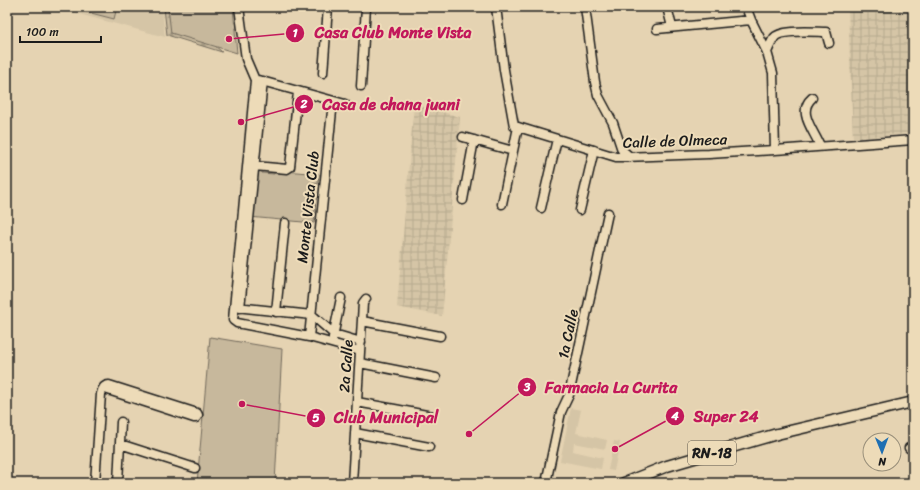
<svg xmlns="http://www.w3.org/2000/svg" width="920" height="490" font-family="Sriracha,sans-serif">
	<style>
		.built { fill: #d5c5a6 }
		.industrial { fill: url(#industrial-grid) }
		.forest { fill: url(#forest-firs); stroke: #726a5c }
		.garden { fill: #c7b89c; stroke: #726a5c }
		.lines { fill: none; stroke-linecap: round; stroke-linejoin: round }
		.minor-casing { stroke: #1c1c1c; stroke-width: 11 }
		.major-casing { stroke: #1c1c1c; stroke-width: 13 }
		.minor { stroke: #eddbb8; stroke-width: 8 }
		.major { stroke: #eddbb8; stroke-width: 10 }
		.labels { text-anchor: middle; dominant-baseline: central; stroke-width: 4; stroke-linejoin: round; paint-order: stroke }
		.shield { fill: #eddbb8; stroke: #5b554b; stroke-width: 1 }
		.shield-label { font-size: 14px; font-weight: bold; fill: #1c1c1c }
		.street-label { font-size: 15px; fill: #1c1c1c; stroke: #eddbb8 }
		.leader { fill: none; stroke: #c2185b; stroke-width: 1.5 }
		.callout-dot { fill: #c2185b; stroke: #eddbb8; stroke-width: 1.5 }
		.mark-label { font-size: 12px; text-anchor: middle; font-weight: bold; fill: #fff }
		.callout-label { font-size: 16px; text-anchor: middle; font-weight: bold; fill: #c2185b; stroke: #eddbb8; stroke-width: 4; stroke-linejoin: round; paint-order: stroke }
	</style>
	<defs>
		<pattern id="industrial-grid" width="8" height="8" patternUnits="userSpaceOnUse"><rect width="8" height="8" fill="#d5c5a6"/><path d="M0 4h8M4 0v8" fill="none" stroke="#b6a98e"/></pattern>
		<pattern id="forest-firs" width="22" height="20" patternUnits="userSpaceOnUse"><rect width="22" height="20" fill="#c7b89c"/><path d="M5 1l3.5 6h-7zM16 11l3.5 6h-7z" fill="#aa9e86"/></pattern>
	</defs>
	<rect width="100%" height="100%" fill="#e5d3b2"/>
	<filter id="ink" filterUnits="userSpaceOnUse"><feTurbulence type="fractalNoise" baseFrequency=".025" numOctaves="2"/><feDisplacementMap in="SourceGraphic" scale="8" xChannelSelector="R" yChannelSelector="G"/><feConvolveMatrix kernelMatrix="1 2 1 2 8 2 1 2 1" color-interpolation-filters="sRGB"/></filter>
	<g filter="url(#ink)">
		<path class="built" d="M53,7h109l3,30z
			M571,408l10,2 -5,23 31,7 -2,9 -31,-6 -1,8 30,7 -2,11 -41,-8z
			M614,441l6,1 -6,29 -6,-1z"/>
		<path class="industrial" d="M848,7h65v126l-60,6z
			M414,104l46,13 -18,199 -45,-9z"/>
		<path class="forest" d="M164,8l6,3 43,33 9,8 -55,-17z"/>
		<path class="garden" d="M68,7h49l-3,12z
			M168,7h65l4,46 -66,-20z
			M254,169l8,1v3l12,1v-4l45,4 -1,10h-5l-1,14h4l-2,25 -65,-6z
			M210,337l72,12 -7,134h-78z"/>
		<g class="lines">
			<g class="minor-casing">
				<path id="minor" d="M239,7l7,52 9,21 -22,240 4,3 72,14 51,14
					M496,7l8,63 10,56 4,1 98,30h7l86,-3 66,-4 138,-10
					M585,7l10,75 3,13 15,28 9,27 8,7
					M667,7l5,20
					M746,7l5,13 16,32 6,21 2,77
					M657,29l94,-9
					M767,52c2,-4 4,-10 7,-14 6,-9 41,-6 52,-6l3,11
					M323,73l5,-66
					M258,80l87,24
					M361,86l5,-79
					M812,98c-16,14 3,34 8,48
					M463,137l50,14
					M255,166l32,3 3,-2 8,-75
					M463,200l11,-60
					M502,204l16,-77
					M541,208l16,-69
					M580,210l14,-60
					M236,307l76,8 22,19 27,8
					M240,308l23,-227
					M276,312l9,-89
					M362,321l78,15
					M309,337l24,-236
					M333,337l8,-39
					M360,363l76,15
					M357,402l75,14
					M355,433l74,14
					M120,444l75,24
					M909,448l4,-2
					M95,483l6,-89c1,-5 3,-9 8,-9l88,28 1,2 -2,3h-2l-86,-28 -4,-3
					M118,483l3,-61
					M352,483l11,-180 3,-4
					M546,483l15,-71 8,-17 39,-182"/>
			</g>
			<g class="major-casing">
				<path id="major" d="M624,483l43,-17 110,-32 136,-32"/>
			</g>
			<use href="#minor" class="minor"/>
			<use href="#major" class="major"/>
		</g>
	</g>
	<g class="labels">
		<rect class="shield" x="688" y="441" width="48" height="24" rx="3"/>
		<g class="shield-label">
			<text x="712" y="453">RN-18</text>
		</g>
		<g class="street-label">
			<text transform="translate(675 141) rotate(-2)">Calle de Olmeca</text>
			<text transform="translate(308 207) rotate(-84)">Monte Vista Club</text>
			<text transform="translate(568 334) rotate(-78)">1a Calle</text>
			<text transform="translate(346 366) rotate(-86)">2a Calle</text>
		</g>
	</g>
	<path class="leader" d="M229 39L295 33M241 122L304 104M469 434L527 387M615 449L675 416M242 404L316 418"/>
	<g class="callout-dot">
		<circle cx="229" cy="39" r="4"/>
		<circle cx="241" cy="122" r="4"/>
		<circle cx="469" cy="434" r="4"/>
		<circle cx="615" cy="449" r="4"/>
		<circle cx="242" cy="404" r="4"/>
		<circle cx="295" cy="33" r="10"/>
		<circle cx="304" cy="104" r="10"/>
		<circle cx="527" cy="387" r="10"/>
		<circle cx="675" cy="416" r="10"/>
		<circle cx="316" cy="418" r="10"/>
	</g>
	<g class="mark-label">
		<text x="295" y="37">1</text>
		<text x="304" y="108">2</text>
		<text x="527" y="391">3</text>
		<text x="675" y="420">4</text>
		<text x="316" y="422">5</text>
	</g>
	<g class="callout-label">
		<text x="393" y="38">Casa Club Monte Vista</text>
		<text x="391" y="110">Casa de chana juani</text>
		<text x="611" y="393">Farmacia La Curita</text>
		<text x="726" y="422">Super 24</text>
		<text x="386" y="423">Club Municipal</text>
	</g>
	<rect width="920" height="490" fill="none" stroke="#eddbb8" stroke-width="24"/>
	<rect x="12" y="12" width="896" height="466" fill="none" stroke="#1c1c1c" stroke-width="1.5" filter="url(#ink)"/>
	<g transform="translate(882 452) rotate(179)"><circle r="19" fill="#eddbb8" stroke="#998f7a"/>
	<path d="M0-3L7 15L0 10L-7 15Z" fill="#1f6fb2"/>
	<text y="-6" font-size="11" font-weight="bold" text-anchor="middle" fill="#1c1c1c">N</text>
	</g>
	<path d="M20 36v6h81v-6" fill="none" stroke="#1c1c1c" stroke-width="2"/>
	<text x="26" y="36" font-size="12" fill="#1c1c1c" stroke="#eddbb8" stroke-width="3" paint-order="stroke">100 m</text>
</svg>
